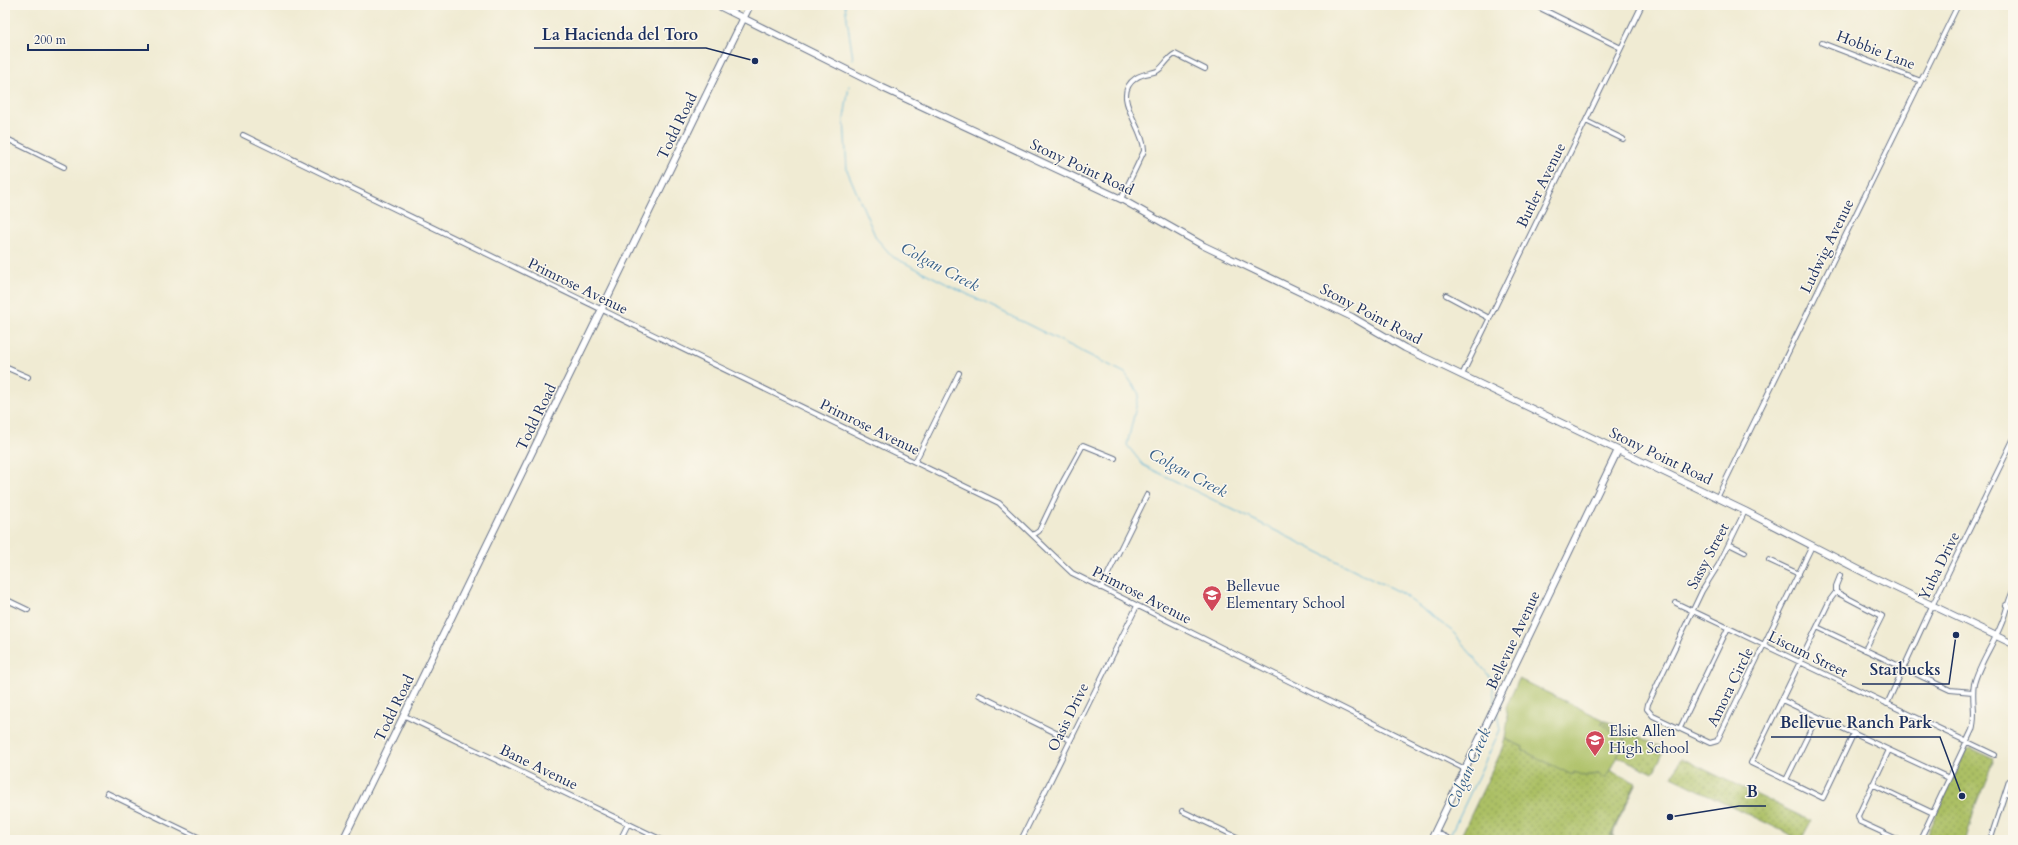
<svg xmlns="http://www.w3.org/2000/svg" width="2018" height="845" font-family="Cardo,serif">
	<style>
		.green { fill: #acc065; stroke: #647862 }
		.park { fill: url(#park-dots); stroke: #647862 }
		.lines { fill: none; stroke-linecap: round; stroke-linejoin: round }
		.stream { stroke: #5ab1d7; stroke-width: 1 }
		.street-casing { stroke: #667187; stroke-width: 6 }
		.secondary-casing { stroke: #667187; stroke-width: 8 }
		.street { stroke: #fff; stroke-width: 4 }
		.secondary { stroke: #fff; stroke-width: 6 }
		.labels { text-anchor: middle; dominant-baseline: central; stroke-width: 3; stroke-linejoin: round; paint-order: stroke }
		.street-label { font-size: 15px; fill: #1b2f5e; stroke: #fbf7ec }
		.poi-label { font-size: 15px; fill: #1b2f5e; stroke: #fbf7ec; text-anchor: start }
		.water-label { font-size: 16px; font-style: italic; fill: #315c88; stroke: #fbf7ec }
		.leader { fill: none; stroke: #1b2f5e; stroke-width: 1.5 }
		.callout-dot { fill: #1b2f5e; stroke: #fbf7ec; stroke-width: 1.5 }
		.callout-label { font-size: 16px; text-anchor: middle; font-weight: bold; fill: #1b2f5e; stroke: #fbf7ec; stroke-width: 3; stroke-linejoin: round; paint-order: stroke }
	</style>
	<defs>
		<pattern id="park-dots" width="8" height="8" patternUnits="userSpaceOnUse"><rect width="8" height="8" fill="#acc065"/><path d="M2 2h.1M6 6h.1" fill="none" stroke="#8b9c56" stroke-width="1.8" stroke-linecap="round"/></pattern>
	</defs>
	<rect width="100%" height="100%" fill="#fbf7ec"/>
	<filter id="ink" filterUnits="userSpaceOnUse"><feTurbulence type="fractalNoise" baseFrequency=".025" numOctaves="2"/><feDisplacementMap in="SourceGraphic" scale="8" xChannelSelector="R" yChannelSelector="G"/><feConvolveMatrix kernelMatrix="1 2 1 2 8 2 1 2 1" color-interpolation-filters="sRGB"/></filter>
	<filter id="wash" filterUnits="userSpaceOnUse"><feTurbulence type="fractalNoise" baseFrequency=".012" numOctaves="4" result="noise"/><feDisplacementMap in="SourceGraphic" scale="16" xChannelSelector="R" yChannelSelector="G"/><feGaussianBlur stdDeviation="0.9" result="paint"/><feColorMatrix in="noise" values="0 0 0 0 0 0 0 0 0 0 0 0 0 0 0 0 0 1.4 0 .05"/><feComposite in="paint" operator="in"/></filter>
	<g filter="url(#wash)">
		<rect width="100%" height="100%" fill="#f0ebd3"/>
		<path class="green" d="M1519,679l110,53 -23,46 -8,-4 -12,3 24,46 -82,-70 -6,-3 1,-3 -18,-8 3,-21 -2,-11z
			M1636,784l-24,50 3,3 -4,-1 -3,4z"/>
		<path class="park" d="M1603,721l22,18 -9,6 -3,-12 -12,-10z
			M1629,732l36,17 -12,24 -36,-17z
			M1505,739l18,8 -1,3 50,25 2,-3 10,4 14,-2 8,4 4,-8 26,13 -28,57h-144l-4,-2 40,-84z
			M1971,748l23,11 -18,45 -10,36h-42l42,-90z
			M1681,758l130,63 -10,19 -129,-63z"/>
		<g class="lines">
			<path class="stream" d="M845,5l8,54
				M849,86l-5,33 3,51 29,68 17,19 232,116 14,21 -12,51 16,20 258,128 51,38 39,47 4,24
				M1449,838l51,-108 -3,-19"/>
		</g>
	</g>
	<g filter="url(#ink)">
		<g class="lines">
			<g class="street-casing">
				<path id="street" d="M1534,5l87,43
					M1822,43l99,38
					M1586,121l37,18
					M243,135l756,368 73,70 393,196
					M5,138l59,29
					M1121,199l23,-48c1,-23 -35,-55 -8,-73 7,-5 14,-4 21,-7 7,-4 10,-13 18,-17l30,15
					M1446,295l43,23
					M5,367l23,10
					M1462,375l180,-370
					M915,462l44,-89
					M1717,498l241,-493
					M1745,511l-26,53 -17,27 -54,113 -1,5 6,7 57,27 7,-2 95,-195
					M1033,535l6,-4 22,-46 22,-40 32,13
					M1729,544l16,8
					M1769,560l30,14
					M1101,588l46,-93
					M1836,592l-6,8 -79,163 72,35 31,-65
					M1836,592l46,24 -17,34
					M1836,592v-6l4,-10
					M5,599l23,11
					M1676,603l319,152
					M2006,605l7,3
					M1817,627l133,63 23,2
					M979,695l91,45
					M1782,700l167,78
					M1887,704l45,-98 81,-166
					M405,716l257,124
					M1680,728l48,-100
					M1889,750l-31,66 2,6 39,18
					M1786,780l31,-63
					M1872,784l61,29
					M107,793l97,47
					M2006,794l7,2
					M1182,811l61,29
					M1435,832l17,8
					M620,840l8,-16
					M1021,840l116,-234
					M1920,840l52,-110c5,-16 -1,-30 2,-46 5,-20 19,-39 27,-59 5,-11 6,-22 12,-34
					M1990,840l19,-59"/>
			</g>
			<g class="secondary-casing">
				<path id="secondary" d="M717,5l166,83 238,111 83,47 148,71 53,31 340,163 124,64 144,69
					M343,840l407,-835
					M1431,840l187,-390"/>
			</g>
			<use href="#street" class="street"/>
			<use href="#secondary" class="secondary"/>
		</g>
	</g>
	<defs>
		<g id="school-pin" transform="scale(1)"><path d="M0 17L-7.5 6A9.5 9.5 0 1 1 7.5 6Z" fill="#d1495b" stroke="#fbf7ec"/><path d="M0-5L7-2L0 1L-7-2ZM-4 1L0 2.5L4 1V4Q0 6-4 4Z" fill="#fff"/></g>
	</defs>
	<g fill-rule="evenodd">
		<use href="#school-pin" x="1212" y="595"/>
		<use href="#school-pin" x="1595" y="740"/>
	</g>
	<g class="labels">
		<g class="street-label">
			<text transform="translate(1876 50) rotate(21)">Hobbie Lane</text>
			<text transform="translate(677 126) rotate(-64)">Todd Road</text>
			<text transform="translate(1082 167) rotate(25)">Stony Point Road</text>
			<text transform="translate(1541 185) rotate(-64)">Butler Avenue</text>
			<text transform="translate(1827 246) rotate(-64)">Ludwig Avenue</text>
			<text transform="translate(578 286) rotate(26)">Primrose Avenue</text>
			<text transform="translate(1371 314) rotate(28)">Stony Point Road</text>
			<text transform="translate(536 417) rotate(-64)">Todd Road</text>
			<text transform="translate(870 427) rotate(26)">Primrose Avenue</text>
			<text transform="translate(1661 456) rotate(26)">Stony Point Road</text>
			<text transform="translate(1708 556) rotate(-62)">Sassy Street</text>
			<text transform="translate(1939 566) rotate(-64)">Yuba Drive</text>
			<text transform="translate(1142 595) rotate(27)">Primrose Avenue</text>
			<text transform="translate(1513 640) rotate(-65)">Bellevue Avenue</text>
			<text transform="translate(1808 654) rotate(26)">Liscum Street</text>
			<text transform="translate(1730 687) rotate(-64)">Amora Circle</text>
			<text transform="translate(394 708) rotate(-64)">Todd Road</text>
			<text transform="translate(1068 717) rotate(-64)">Oasis Drive</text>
			<text transform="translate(539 767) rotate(26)">Bane Avenue</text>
		</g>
		<g class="poi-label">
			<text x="1226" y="586">Bellevue<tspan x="1226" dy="17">Elementary School</tspan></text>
			<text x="1609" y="731">Elsie Allen<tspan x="1609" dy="17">High School</tspan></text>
		</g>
		<g class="water-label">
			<text transform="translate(940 267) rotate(28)">Colgan Creek</text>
			<text transform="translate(1188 473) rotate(28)">Colgan Creek</text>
			<text transform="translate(1469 768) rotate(-66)">Colgan Creek</text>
		</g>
	</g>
	<path class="leader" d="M755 61L706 48H534M1956 635L1949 684H1862M1962 796L1940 737H1771M1670 817L1739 806H1766"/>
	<g class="callout-dot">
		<circle cx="755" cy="61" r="4"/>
		<circle cx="1956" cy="635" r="4"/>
		<circle cx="1962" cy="796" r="4"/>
		<circle cx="1670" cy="817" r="4"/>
	</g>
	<g class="callout-label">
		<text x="620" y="40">La Hacienda del Toro</text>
		<text x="1905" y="675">Starbucks</text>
		<text x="1856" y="728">Bellevue Ranch Park</text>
		<text x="1752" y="797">B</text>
	</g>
	<rect width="2018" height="845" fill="none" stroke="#fbf7ec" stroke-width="20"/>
	<path d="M28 44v6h120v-6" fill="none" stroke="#1b2f5e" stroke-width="2"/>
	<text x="34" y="44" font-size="12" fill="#1b2f5e" stroke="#fbf7ec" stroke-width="3" paint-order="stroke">200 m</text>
</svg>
